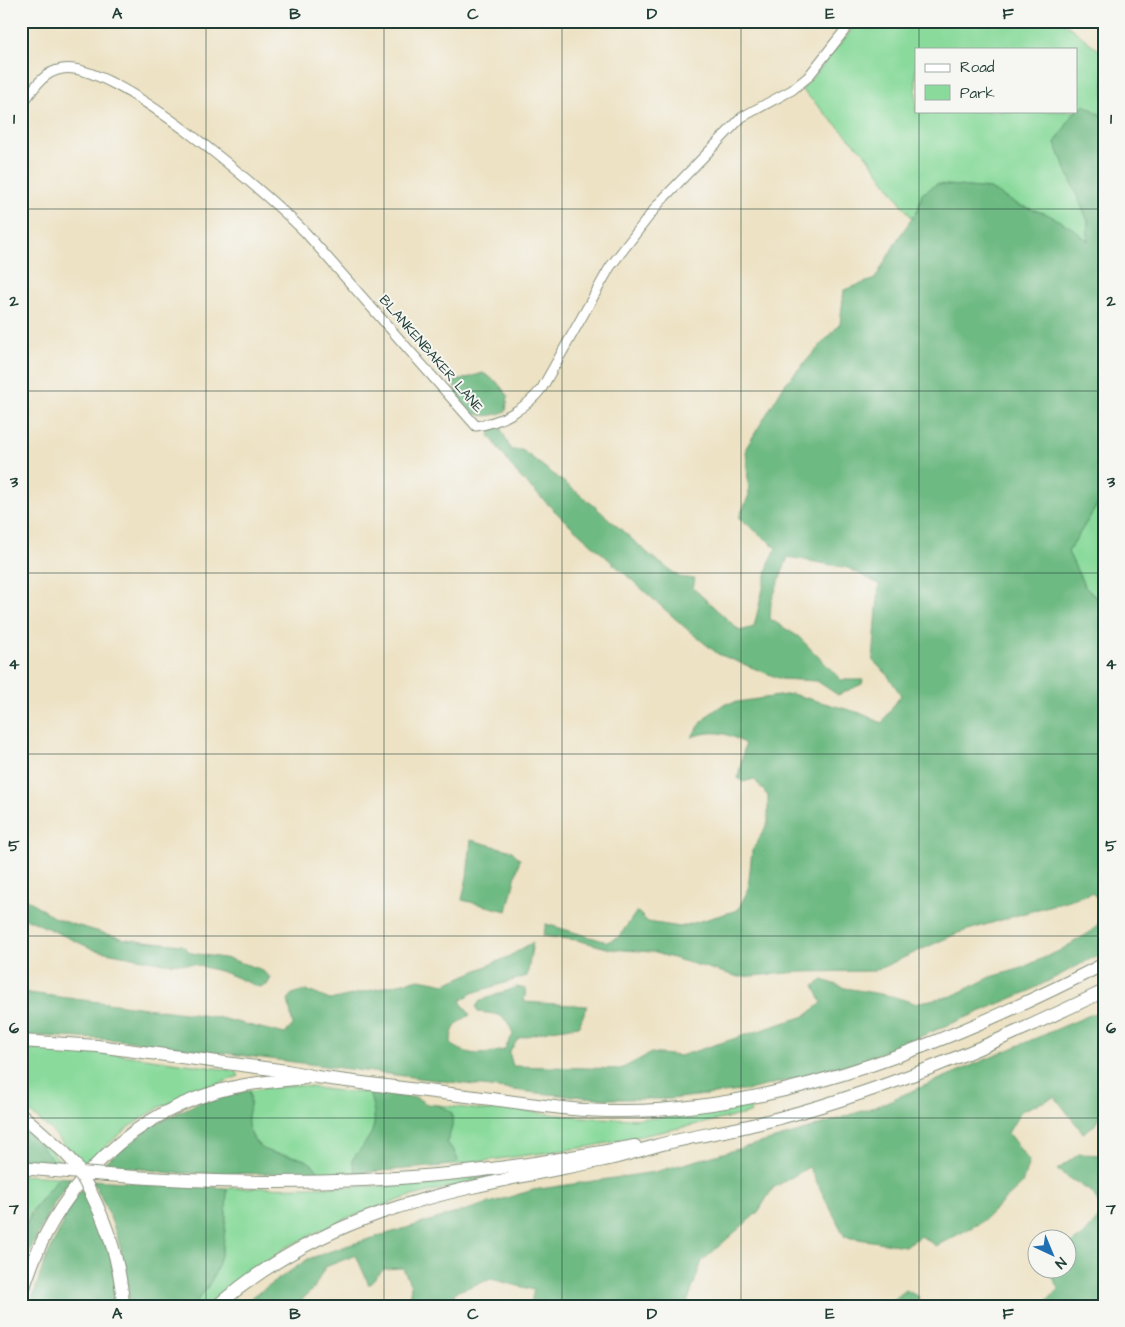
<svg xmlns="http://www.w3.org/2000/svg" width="1125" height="1327" font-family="'Architects Daughter',sans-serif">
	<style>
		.green { fill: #89da9b; stroke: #548c68; fill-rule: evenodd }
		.forest { fill: #6eba83; stroke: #467c5c }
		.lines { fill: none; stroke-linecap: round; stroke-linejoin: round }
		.tertiary-casing { stroke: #86907c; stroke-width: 11 }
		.motorway-casing { stroke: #86907c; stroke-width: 14 }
		.tertiary { stroke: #fff; stroke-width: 9 }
		.motorway { stroke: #fff; stroke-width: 12 }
		.motorway-bridge-casing { stroke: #86907c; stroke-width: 14; stroke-linecap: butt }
		.motorway-bridge { stroke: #fff; stroke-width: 12 }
		.grid { fill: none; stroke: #1f3d34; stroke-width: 1; stroke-opacity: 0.55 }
		.labels { text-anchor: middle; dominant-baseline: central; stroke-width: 4; stroke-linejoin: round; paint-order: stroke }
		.street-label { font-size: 14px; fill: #1f3d34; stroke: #f6f6f2 }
		.neatline { fill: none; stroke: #1f3d34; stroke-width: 2 }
		.grid-label { font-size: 16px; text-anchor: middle; font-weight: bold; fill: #1f3d34 }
	</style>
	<rect width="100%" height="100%" fill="#f6f6f2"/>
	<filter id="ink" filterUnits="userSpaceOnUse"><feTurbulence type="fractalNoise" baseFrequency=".02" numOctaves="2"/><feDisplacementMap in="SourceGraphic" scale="10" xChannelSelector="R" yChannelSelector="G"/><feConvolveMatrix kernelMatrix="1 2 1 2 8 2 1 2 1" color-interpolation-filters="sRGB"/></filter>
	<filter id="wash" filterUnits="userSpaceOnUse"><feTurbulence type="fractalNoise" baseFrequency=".0096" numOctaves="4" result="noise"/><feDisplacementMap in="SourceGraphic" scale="20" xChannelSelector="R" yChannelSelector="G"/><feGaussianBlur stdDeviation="1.12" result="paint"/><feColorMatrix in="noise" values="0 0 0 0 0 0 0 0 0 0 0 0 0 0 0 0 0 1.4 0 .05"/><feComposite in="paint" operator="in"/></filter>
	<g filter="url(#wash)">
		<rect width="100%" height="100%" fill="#ede2c4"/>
		<path class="green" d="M859,21h203l42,33v63l-19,-12 -30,38 33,78v21l-16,-14 -25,-14 -29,-9 -28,-16 -53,-5 -15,10 -4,16 -6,8 -46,-63 -64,-65zM916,49h160v62h-160z
			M1104,494v111l-19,-18 -17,-35z
			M55,1048l47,4 134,19 3,5 -79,31 -33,21 -44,38 -33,-37 -29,-24v-56z
			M296,1085l49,7h24c11,36 5,40 -17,68l4,13 -35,1c-4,-4 -9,-11 -14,-13 -26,-12 -45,1 -58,-32 -5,-11 5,-25 0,-39z
			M438,1105l53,6 3,-4c53,7 107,14 160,11 32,-2 64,-8 95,-13l2,8 -163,34 -134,18 4,-4 -4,-10 -7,-8 5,-18v-12z
			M21,1121l44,44 -9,-1 -19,-23 -16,-12z
			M506,1174l-98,23 -61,21 -62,30 -76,58h-17c35,-35 33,-72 35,-118l169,-2z
			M21,1175l38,2 -28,35 -10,27z"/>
		<path class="forest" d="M1085,105l19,12v377l-36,58 17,35 19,18v300l-12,-12 -134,40 -84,38 -75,1 -60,5 -87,-25 -41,-3 -34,-9 -34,-4 3,-12 61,18 12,-5 18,-26 11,11 32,5 58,-17 10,-20 4,-39 16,-28v-27l-14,-17 -11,3 -5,-4 7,-34c-19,-13 -32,-14 -54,-7l16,-21 17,-12 68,-10 68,19 22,10 19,-28 -15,-22 -13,-12 6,-77 -31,-16 -60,-11 -17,45 -1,17 29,18 42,43h22l-1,4 -24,11 -21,-14 -36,-2 -63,-25 -30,-24 -127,-113 -44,-43 -28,-39 3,-6 8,-2 11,23h11l70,54 59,52 28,21 16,2 -2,9 47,43 14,-4 15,-64 7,-14 -5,-6 -32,-25 10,-23 -3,-47 39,-64 55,-60 4,-34 31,-11 24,-42 19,-27 4,-16 15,-10 53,5 28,16 29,9 25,14 16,13v-20l-33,-78 19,-30z
			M483,373l14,9 11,14 -2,15c-27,12 -47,0 -52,-29z
			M471,840l41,11 8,8 -13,52 -45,-11 5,-23z
			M21,895l32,22 19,7 53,15 57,6 9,8 39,6 30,10 11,9 -4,7 -8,2 -36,-15 -30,-8 -28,-1 -70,-13 -74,-34z
			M1104,918v34l-77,40 -170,71 -108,27 -79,9h-62l-71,-6 -416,-53 -100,-5v-43l195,25 69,17 8,-9 -5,-25 4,-6 14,-4 24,10 90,-21 25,5 63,-27 25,-15 -6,34 -55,17 -12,8 10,14c-14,8 -19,13 -19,29 18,13 32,11 53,6l9,-15c-6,-21 -15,-21 -35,-23l-2,-5 4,-6 37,-14 9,2 -2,13 63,4 -8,20 -28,4 -32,8 -10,14 4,14 108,3 30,-16 29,3 125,-40 17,-13 -8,-17 9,-6 22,8 47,8 22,7 38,-7 39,-19 28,-8 40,-18 30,-18z
			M1104,1009v93l-8,22 -13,9 -28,-36 -34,14 -13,22 21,28 -7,23 -42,39 -44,23 -15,-10 -16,10 -60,-9 -36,-70 -36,21 -15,24 -56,49 -16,45h-156l4,-16 -43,-11 -36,13 -4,14h-43l3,-20 -8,-18 -19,1 -15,16 -13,-30 -31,12 -11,21 -18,18h-57l69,-47 38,-13 187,-56 122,-18 141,-39 81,-27z
			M249,1090c5,14 -5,28 0,39 12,33 32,20 58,32 5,2 10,9 14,13l-150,-1 -50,-7 -1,3 -21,-2 54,-42 51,-25 2,2z
			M369,1092l48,6 10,6 11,1 14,8v12l-5,18 7,8 4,10 -4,4 -98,8 -4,-13c22,-28 28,-32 17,-68z
			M21,1129l16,12 19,23 -35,-3z
			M1079,1154l25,1v151h-61l15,-17 -8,-19h18v-24l18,-13 17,-20 -10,-20 -36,-23z
			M59,1177l13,1 -20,28 -27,55 -4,1c0,-41 13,-54 38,-85z
			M92,1180l135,8c-2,46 0,83 -35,118h-63c-1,-45 -15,-87 -37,-126z
			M82,1189l26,53 11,64h-89l14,-43 19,-40v-8z
			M906,1290l13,7 -5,9h-24l2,-5z"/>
	</g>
	<g filter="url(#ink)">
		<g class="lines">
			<g class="tertiary-casing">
				<path id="tertiary" d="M21,106c11,-15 21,-34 41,-37 52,-9 205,125 243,163l171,194c24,-3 51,-18 66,-38l68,-121 50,-65 82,-85 50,-27 16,-13 44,-56"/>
			</g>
			<g class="motorway-casing">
				<path id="motorway" d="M21,1041l76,5 190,25 30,6c58,8 117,15 175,22 45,6 89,13 134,12 164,-2 334,-73 478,-147
					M21,1114l43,38
					M21,1168l34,3
					M107,1175c113,9 227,10 341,-1 62,-6 124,-17 187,-28
					M91,1193c18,36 30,72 32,113
					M21,1298c26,-97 97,-177 194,-206 30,-9 59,-11 90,-14
					M217,1306c115,-100 244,-117 387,-146 18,-3 33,-9 51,-14 31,-9 65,-13 97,-21 123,-30 239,-79 352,-134"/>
			</g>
			<use href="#tertiary" class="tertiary"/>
			<use href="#motorway" class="motorway"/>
			<g class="motorway-bridge-casing">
				<path id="motorway-bridge" d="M64,1152l11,12 16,29
					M55,1171l52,4"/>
			</g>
			<use href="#motorway-bridge" class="motorway-bridge"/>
		</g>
	</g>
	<path class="grid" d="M206,21v1285M384,21v1285M562,21v1285M741,21v1285M919,21v28M919,111v1195M21,209h1083M21,391h1083M21,573h1083M21,754h1083M21,936h1083M21,1118h1083"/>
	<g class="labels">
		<g class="street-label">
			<text transform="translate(431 354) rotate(49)">BLANKENBAKER LANE</text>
		</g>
	</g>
	<rect width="1125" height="1327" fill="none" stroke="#f6f6f2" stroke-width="55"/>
	<rect x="915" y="48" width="162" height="65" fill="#f6f6f2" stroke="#a0aca6"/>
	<rect x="925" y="64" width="25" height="8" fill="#ffffff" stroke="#a0aca6"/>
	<text x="960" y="72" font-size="15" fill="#1f3d34">Road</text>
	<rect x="925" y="85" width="25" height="15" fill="#89da9b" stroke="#a0aca6"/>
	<text x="960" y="98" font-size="15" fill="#1f3d34">Park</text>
	<g transform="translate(1052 1254) rotate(136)"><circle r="24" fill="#f6f6f2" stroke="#a0aca6"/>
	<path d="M0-4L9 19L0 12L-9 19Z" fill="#1f6fb2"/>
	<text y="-8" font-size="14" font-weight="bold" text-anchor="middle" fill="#1f3d34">N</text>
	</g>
	<rect x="28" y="28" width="1070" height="1272" class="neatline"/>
	<g class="grid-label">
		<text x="117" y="19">A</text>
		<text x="295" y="19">B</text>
		<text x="473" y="19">C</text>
		<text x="652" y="19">D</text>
		<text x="830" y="19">E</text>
		<text x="1008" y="19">F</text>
		<text x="14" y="124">1</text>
		<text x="1111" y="124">1</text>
		<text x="14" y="306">2</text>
		<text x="1111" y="306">2</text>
		<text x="14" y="487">3</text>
		<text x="1111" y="487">3</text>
		<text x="14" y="669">4</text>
		<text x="1111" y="669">4</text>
		<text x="14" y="851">5</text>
		<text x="1111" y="851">5</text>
		<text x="14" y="1033">6</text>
		<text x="1111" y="1033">6</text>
		<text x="14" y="1214">7</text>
		<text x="1111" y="1214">7</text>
		<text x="117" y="1319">A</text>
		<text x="295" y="1319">B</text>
		<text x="473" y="1319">C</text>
		<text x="652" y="1319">D</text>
		<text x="830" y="1319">E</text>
		<text x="1008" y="1319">F</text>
	</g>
</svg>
